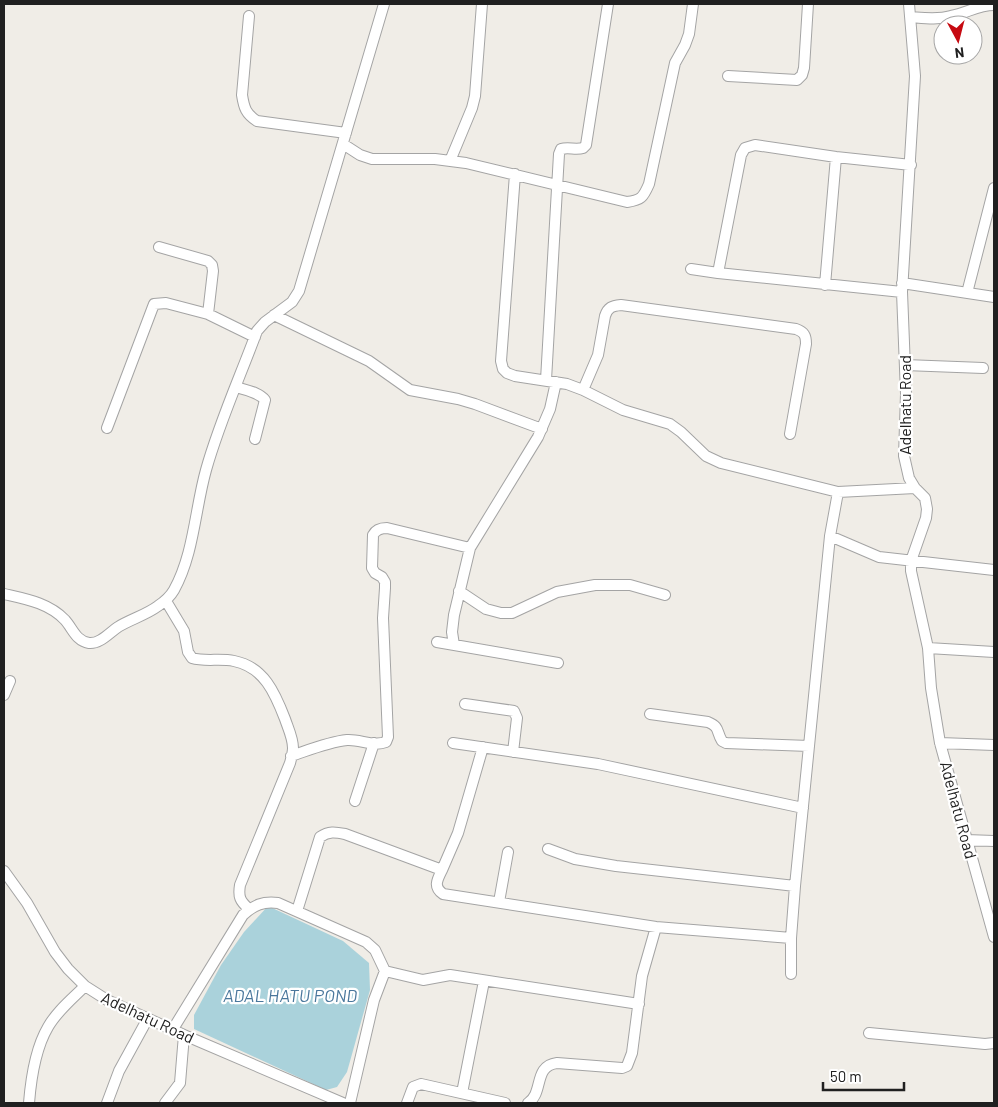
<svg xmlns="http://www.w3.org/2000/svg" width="998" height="1107" font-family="Barlow,sans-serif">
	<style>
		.water { fill: #aad2db }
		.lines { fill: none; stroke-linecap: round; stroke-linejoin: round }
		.street-casing { stroke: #a4a4a4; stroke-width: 12 }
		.street { stroke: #fff; stroke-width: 10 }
		.labels { text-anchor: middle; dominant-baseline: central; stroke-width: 4.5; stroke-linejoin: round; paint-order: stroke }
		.street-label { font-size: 16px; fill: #202020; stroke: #fff }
		.water-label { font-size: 18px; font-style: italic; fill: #4a779c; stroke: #fff }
	</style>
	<rect width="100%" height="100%" fill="#f0ede7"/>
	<path class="water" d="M268,906l75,35 26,22 1,27 -23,82 -10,15 -11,3 -132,-61v-14l27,-50 23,-33z"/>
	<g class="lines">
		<g class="street-casing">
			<path id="street" d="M909,4l6,72 -13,216 4,102 -2,62 5,22 6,10 10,10 2,11 -1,9 -15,43v10l17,77 3,40 9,55 54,194
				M249,16l-7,79c2,13 4,19 15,26l89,12
				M911,17c13,1 27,3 40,-1 16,-3 27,-11 43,-11
				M728,76l69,4 5,-5 2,-7 4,-64
				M343,144l17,11 12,4h63l31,4 161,39c14,-2 16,-4 22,-18l26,-121 10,-18 4,-11 4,-30
				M450,161l22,-53 3,-12 7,-92
				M515,174l-14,187 2,8 4,4 8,3 52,8 16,6 40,20 47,14 11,8 25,24 15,7 117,29 77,-4
				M159,247l49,14 4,4 1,6 -5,43 47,23
				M691,269l27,4
				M902,283l92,14
				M825,285l11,-128
				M902,292l-184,-19 23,-118 4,-7 10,-3 81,12 75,8
				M967,293l27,-105
				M274,315l95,46 41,29 48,9 17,5 67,25
				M905,365l78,3
				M546,380l13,-226 2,-5c7,-2 15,1 22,-1l3,-3 22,-141
				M236,387c9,3 23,5 29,13l-10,39
				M583,390l15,-35 7,-39c3,-9 7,-10 16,-11l175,24c8,3 10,6 10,15l-16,90
				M107,428l47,-124 12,-1 42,11
				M830,536l49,21 115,13
				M459,591l27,18 15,4h11l45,-21 38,-7h35l35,10
				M4,594c22,5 45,9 61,26 8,9 11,21 24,23 11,1 20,-10 29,-16 13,-8 28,-12 40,-21 6,-4 12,-9 16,-16 20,-36 21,-81 32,-120 13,-47 34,-93 51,-139l8,-9 27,-20 7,-11 85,-287
				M166,601l18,30 4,21 4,6c13,4 28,0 42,3 30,6 41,32 51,58 3,9 8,19 8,29 0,5 -2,11 -3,15l-50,122c-2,12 0,16 9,24
				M437,642l121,21
				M454,645l-2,-13 2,-17 16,-67 68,-111 12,-28 6,-27
				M928,648l66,4
				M4,695l6,-14
				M465,704l49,7 3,7 -4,34
				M650,714l58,8c12,5 8,9 14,19l4,2 83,3
				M453,743l145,21 205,44
				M940,743l54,2
				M291,756c18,-6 37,-14 56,-16 13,-1 26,7 39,2l2,-5 -5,-119 2,-30v-6l-3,-5 -7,-4 -3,-5 1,-33c3,-6 8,-7 14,-7l83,20
				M355,801l19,-58
				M966,840l28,1
				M548,849l27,10 41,7 179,20
				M442,870c-5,10 -9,17 1,24l213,33 135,11
				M4,871l23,32 28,49 13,17 17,17 22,14 77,35 159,68
				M499,902l9,-50
				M297,911l23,-74c9,-6 15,-5 25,-3l97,36 16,-37 25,-86
				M791,974v-36l4,-52 35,-350 8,-44
				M173,1029l70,-114c11,-10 20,-14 35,-12l88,39 9,8 10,21
				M869,1033l116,11 9,-1
				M462,1093l22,-112
				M29,1103c2,-25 6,-54 19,-76 9,-16 24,-28 37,-41
				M107,1103l12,-32 29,-53
				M165,1103l15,-20 4,-48
				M350,1103l24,-103 11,-29 38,9 27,-5 189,29
				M407,1103l6,-16 8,-3 84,19
				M528,1103c16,-10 5,-37 29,-40l65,5 5,-2 5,-13 10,-77 14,-49"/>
		</g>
		<use href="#street" class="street"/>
	</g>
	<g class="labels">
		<g class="street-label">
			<text transform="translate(904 405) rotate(-90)">Adelhatu Road</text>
			<text transform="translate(959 810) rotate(75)">Adelhatu Road</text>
			<text transform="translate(148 1017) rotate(25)">Adelhatu Road</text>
		</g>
		<g class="water-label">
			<text x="290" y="995">ADAL HATU POND</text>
		</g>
	</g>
	<rect width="998" height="1107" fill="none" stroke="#202020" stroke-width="10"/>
	<g transform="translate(958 40) rotate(173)"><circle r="24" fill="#ffffff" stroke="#a6a6a6"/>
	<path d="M0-4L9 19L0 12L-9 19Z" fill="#c60a11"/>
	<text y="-8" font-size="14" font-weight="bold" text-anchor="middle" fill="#202020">N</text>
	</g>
	<path d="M823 1082v8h81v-8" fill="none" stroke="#202020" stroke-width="2.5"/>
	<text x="830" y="1082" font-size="15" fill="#202020" stroke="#ffffff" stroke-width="4" paint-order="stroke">50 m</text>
</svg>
